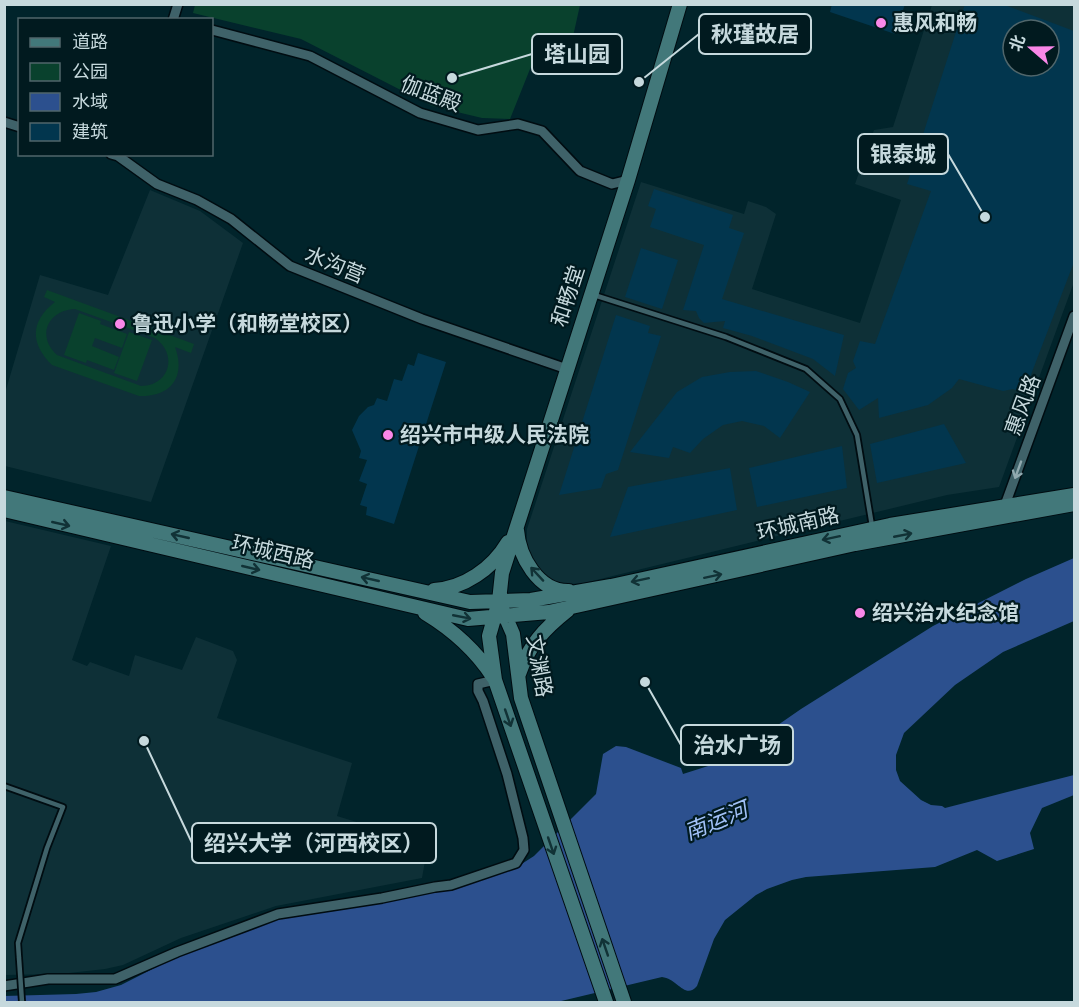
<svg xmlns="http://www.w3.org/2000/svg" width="1079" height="1007" font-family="'Roboto Serif','Noto Sans SC',serif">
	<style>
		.built { fill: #0e3037; fill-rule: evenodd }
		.green { fill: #09412d; fill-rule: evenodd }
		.water { fill: #2c508e }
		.building { fill: #02364e; fill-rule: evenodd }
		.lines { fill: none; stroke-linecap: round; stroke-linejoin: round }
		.lane-casing { stroke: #000c11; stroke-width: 8 }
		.street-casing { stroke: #000c11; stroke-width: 12 }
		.secondary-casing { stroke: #000c11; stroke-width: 16 }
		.lane { stroke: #3f6269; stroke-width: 4.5 }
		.street { stroke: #3f6269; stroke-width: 9 }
		.secondary { stroke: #42787a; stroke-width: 14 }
		.lane-bridge-casing { stroke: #000c11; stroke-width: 8; stroke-linecap: butt }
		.lane-bridge { stroke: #3f6269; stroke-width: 4.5 }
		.oneway { stroke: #90a9af }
		.oneway2 { stroke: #113236 }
		.poi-dot { fill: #f987e8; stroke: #011a1f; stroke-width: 2 }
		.labels { text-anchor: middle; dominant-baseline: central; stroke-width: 4.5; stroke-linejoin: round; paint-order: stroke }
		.poi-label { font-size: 21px; font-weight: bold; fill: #c6d9dd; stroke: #011a1f; text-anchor: start }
		.street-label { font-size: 21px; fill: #c6d9dd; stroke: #011a1f }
		.water-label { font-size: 22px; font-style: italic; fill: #a1c1f7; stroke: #011a1f }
		.leader { fill: none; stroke: #c6d9dd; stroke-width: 2 }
		.callout-dot { fill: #c6d9dd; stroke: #011a1f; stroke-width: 2 }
		.callout { fill: #011a1f; stroke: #c6d9dd; stroke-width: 2 }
		.callout-label { font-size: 22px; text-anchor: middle; font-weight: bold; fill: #c6d9dd }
	</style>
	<rect width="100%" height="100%" fill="#01242b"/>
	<path class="built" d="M932,5h142v277l-75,205 -52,8 -363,88 -28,2 -17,-15 -12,-16v-25l114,-347 103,32 4,-13 18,6 10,7 -24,75 108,34 41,-123 -46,-16 19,-54 19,-3zM1013,30h36v36h-36z
		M150,190l50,21 43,32 -92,259 -146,-36v-73l35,-118 68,20z
		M5,521l106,25 -39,114 15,6 3,-4 39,14 6,-21 47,15 14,-33 37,14 4,9 -20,58 135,45 -15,53 91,28 -6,34 -146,28 -95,32 -58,27 -18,4 -45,5 -55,1z"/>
	<path class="green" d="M195,5l385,-1v1l-10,45 -30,-6 -30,75 -28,-1 -50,-12 -131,-67 -108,-26z
		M47,290l147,54 -3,9 -16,-6c11,30 -4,50 -36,49l-87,-31c-22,-21 -22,-44 3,-63l-11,-5zM75,309l80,29c23,16 15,48 -14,48l-84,-31c-21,-19 -9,-45 18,-46z
		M79,313l22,8 -1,3 27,10 -5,14 -27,-10 -3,8 27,11 -5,13 -27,-10 -1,3 -22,-8z
		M129,332l23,8 -15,41 -23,-8z"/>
	<path class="water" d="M1074,558v63l-71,31 -48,33 -51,48 -8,22v15l4,11 21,19 10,5 11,1 3,2 129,-33v20l-32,13 -12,25 4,16 -37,12 -20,-11 -42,17 -129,10 -14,3 -25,9 -11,6 -31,25 -11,19 -17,47c-12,14 -19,-7 -35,-9l-105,25h-552l-1,-6 72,-2 20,-2 25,-7 61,-31 94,-36 174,-28 70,-25 14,-9 62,-62 7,-40 13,-8 10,1 55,21 2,6 44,-14 74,-51 132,-83 93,-47z"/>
	<path class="building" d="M832,4h73l-10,30 -65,-22z
		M965,4h37l72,27v231l-50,131 -11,-4 -10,2 -44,-12 -7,9 -24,17 -49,13 -1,-20 -19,12 -16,-21 5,-16 8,-5 -3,-7 7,-20 15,3 56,-153 -24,-7zM1013,30h36v36h-36z
		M654,189l79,26 -4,13 15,5 -22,66 122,36 -9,41 -22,-17 -61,-23 -29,-8 2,-7 -21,2 -5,-5 -3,-7 -13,-1 21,-65 -54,-18 6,-18 -8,-3z
		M641,248l37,12 -16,49 -37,-12z
		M616,315l34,11 -2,7 13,3 -43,134 -12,4 -5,14 -42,7z
		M418,353l28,9 -52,162 -28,-9 1,-8 -7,-2 7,-21 -8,-3 8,-21 -8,-2 2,-7 -9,-21 7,-14 9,-9 6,-2 3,-7 10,3 7,-22 8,2 6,-17 6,2z
		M756,371l32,11 22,10 -30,46 -16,-12 -22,-5 -19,4 -20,14 -13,14 -17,-6 -4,11 -39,-6 47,-60 25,-15 28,-5z
		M944,424l22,39 -89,20 -7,-39z
		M842,446l5,42 -90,19 -8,-39z
		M730,468l7,42 -127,27 18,-50z"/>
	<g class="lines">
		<g class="lane-casing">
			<path id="lane" d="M594,295l132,42 80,32 34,30 17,36 15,91
				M4,786l59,21 -16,41 -29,95 1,15"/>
		</g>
		<g class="street-casing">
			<path id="street" d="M173,20l5,-16
				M212,30l98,26 110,57 58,17 40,-6 24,7 38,40 32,13 16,-4
				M4,122l16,5
				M111,154l7,2 39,28 40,16 34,19 59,47 132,53 145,50
				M1005,505l69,-189
				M4,986l44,-7h67l62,-27 101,-38 104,-16 53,-11 16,-2 65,-22 8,-13 -1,-12 -16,-64 -24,-73 -5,-10v-7l17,-4"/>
		</g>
		<g class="secondary-casing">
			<path id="secondary" d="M4,497l466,105 61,-2 80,-14 279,-61 184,-30
				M4,510l464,109 81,-7 306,-68 219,-40
				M517,530c2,26 21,62 52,61
				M434,590c30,-2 58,-21 74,-48
				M503,611l10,23 8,64 103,304
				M425,613c28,17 50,36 68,64
				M519,674c10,-29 25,-45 49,-64
				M606,1002l-111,-322 -6,-44 10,-35 3,-28 126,-393 52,-176"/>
		</g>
		<use href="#lane" class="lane"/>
		<use href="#street" class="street"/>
		<use href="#secondary" class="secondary"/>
		<g class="lane-bridge-casing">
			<path id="lane-bridge" d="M19,958l3,44"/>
		</g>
		<use href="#lane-bridge" class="lane-bridge"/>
	</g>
	<defs><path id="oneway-shaft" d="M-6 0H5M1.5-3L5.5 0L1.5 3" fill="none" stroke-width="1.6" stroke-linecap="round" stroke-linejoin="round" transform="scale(1.5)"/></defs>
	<use class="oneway" href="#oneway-shaft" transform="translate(1018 470) rotate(110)"/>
	<g class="oneway2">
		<use href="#oneway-shaft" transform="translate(61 524) rotate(13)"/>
		<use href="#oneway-shaft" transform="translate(903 535) rotate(-11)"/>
		<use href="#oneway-shaft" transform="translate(180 536) rotate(-167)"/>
		<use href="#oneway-shaft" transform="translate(831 538) rotate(168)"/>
		<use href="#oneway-shaft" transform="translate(251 568) rotate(13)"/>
		<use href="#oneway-shaft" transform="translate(537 574) rotate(-133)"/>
		<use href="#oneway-shaft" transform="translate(713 576) rotate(-12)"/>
		<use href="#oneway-shaft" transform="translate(370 579) rotate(-167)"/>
		<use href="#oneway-shaft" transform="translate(640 580) rotate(168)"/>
		<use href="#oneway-shaft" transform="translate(462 617) rotate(11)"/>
		<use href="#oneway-shaft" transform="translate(508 718) rotate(71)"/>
		<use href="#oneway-shaft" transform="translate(551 846) rotate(71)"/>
		<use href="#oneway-shaft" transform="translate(605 947) rotate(-109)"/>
	</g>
	<g class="poi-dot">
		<circle cx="881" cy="23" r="6"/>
		<circle cx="120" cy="324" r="6"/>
		<circle cx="388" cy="435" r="6"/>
		<circle cx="860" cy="613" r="6"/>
	</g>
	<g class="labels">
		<g class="poi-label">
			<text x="893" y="23">惠风和畅</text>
			<text x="132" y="324">鲁迅小学（和畅堂校区）</text>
			<text x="400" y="435">绍兴市中级人民法院</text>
			<text x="872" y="613">绍兴治水纪念馆</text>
		</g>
		<g class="street-label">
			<text transform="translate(431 94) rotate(21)">伽蓝殿</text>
			<text transform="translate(335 265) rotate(22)">水沟营</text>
			<text transform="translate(568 296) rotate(-72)">和畅堂</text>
			<text transform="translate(1023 405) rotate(-70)">惠风路</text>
			<text transform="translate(798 524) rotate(-13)">环城南路</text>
			<text transform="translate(273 552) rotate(13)">环城西路</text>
			<text transform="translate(539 666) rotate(80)">文渊路</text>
		</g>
		<g class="water-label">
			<text transform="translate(716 821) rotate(-22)">南运河</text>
		</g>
	</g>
	<path class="leader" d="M639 82L699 34M452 78L532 54M985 217L948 154M645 682L681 745M144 741L192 843"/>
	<g class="callout-dot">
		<circle cx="639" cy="82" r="6"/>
		<circle cx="452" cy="78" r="6"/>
		<circle cx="985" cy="217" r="6"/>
		<circle cx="645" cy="682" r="6"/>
		<circle cx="144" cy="741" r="6"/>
	</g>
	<g class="callout">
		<rect x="699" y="14" width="112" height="40" rx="6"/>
		<rect x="532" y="34" width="90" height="40" rx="6"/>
		<rect x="858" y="134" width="90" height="40" rx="6"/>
		<rect x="681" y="725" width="112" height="40" rx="6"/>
		<rect x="192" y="823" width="244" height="40" rx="6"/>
	</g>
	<g class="callout-label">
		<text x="755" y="42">秋瑾故居</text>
		<text x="577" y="62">塔山园</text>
		<text x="903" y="162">银泰城</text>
		<text x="737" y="753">治水广场</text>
		<text x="314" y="851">绍兴大学（河西校区）</text>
	</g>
	<rect width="1079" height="1007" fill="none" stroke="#c6d9dd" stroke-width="12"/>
	<rect x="18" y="18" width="195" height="138" fill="#011a1f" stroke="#50666b" stroke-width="1.5"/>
	<rect x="30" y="38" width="30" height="9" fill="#42787a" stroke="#50666b" stroke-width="1.5"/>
	<text x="72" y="48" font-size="18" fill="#c6d9dd">道路</text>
	<rect x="30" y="63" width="30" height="18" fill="#09412d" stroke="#50666b" stroke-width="1.5"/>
	<text x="72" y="78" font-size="18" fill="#c6d9dd">公园</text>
	<rect x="30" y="93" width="30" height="18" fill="#2c508e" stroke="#50666b" stroke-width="1.5"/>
	<text x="72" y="108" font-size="18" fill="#c6d9dd">水域</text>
	<rect x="30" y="123" width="30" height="18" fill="#02364e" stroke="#50666b" stroke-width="1.5"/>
	<text x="72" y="138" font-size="18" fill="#c6d9dd">建筑</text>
	<g transform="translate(1031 48) rotate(290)"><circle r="28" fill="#011a1f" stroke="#50666b" stroke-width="1.5"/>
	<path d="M0-4.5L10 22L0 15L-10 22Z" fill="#f987e8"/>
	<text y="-9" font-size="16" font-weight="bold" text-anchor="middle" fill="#c6d9dd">北</text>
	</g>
</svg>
